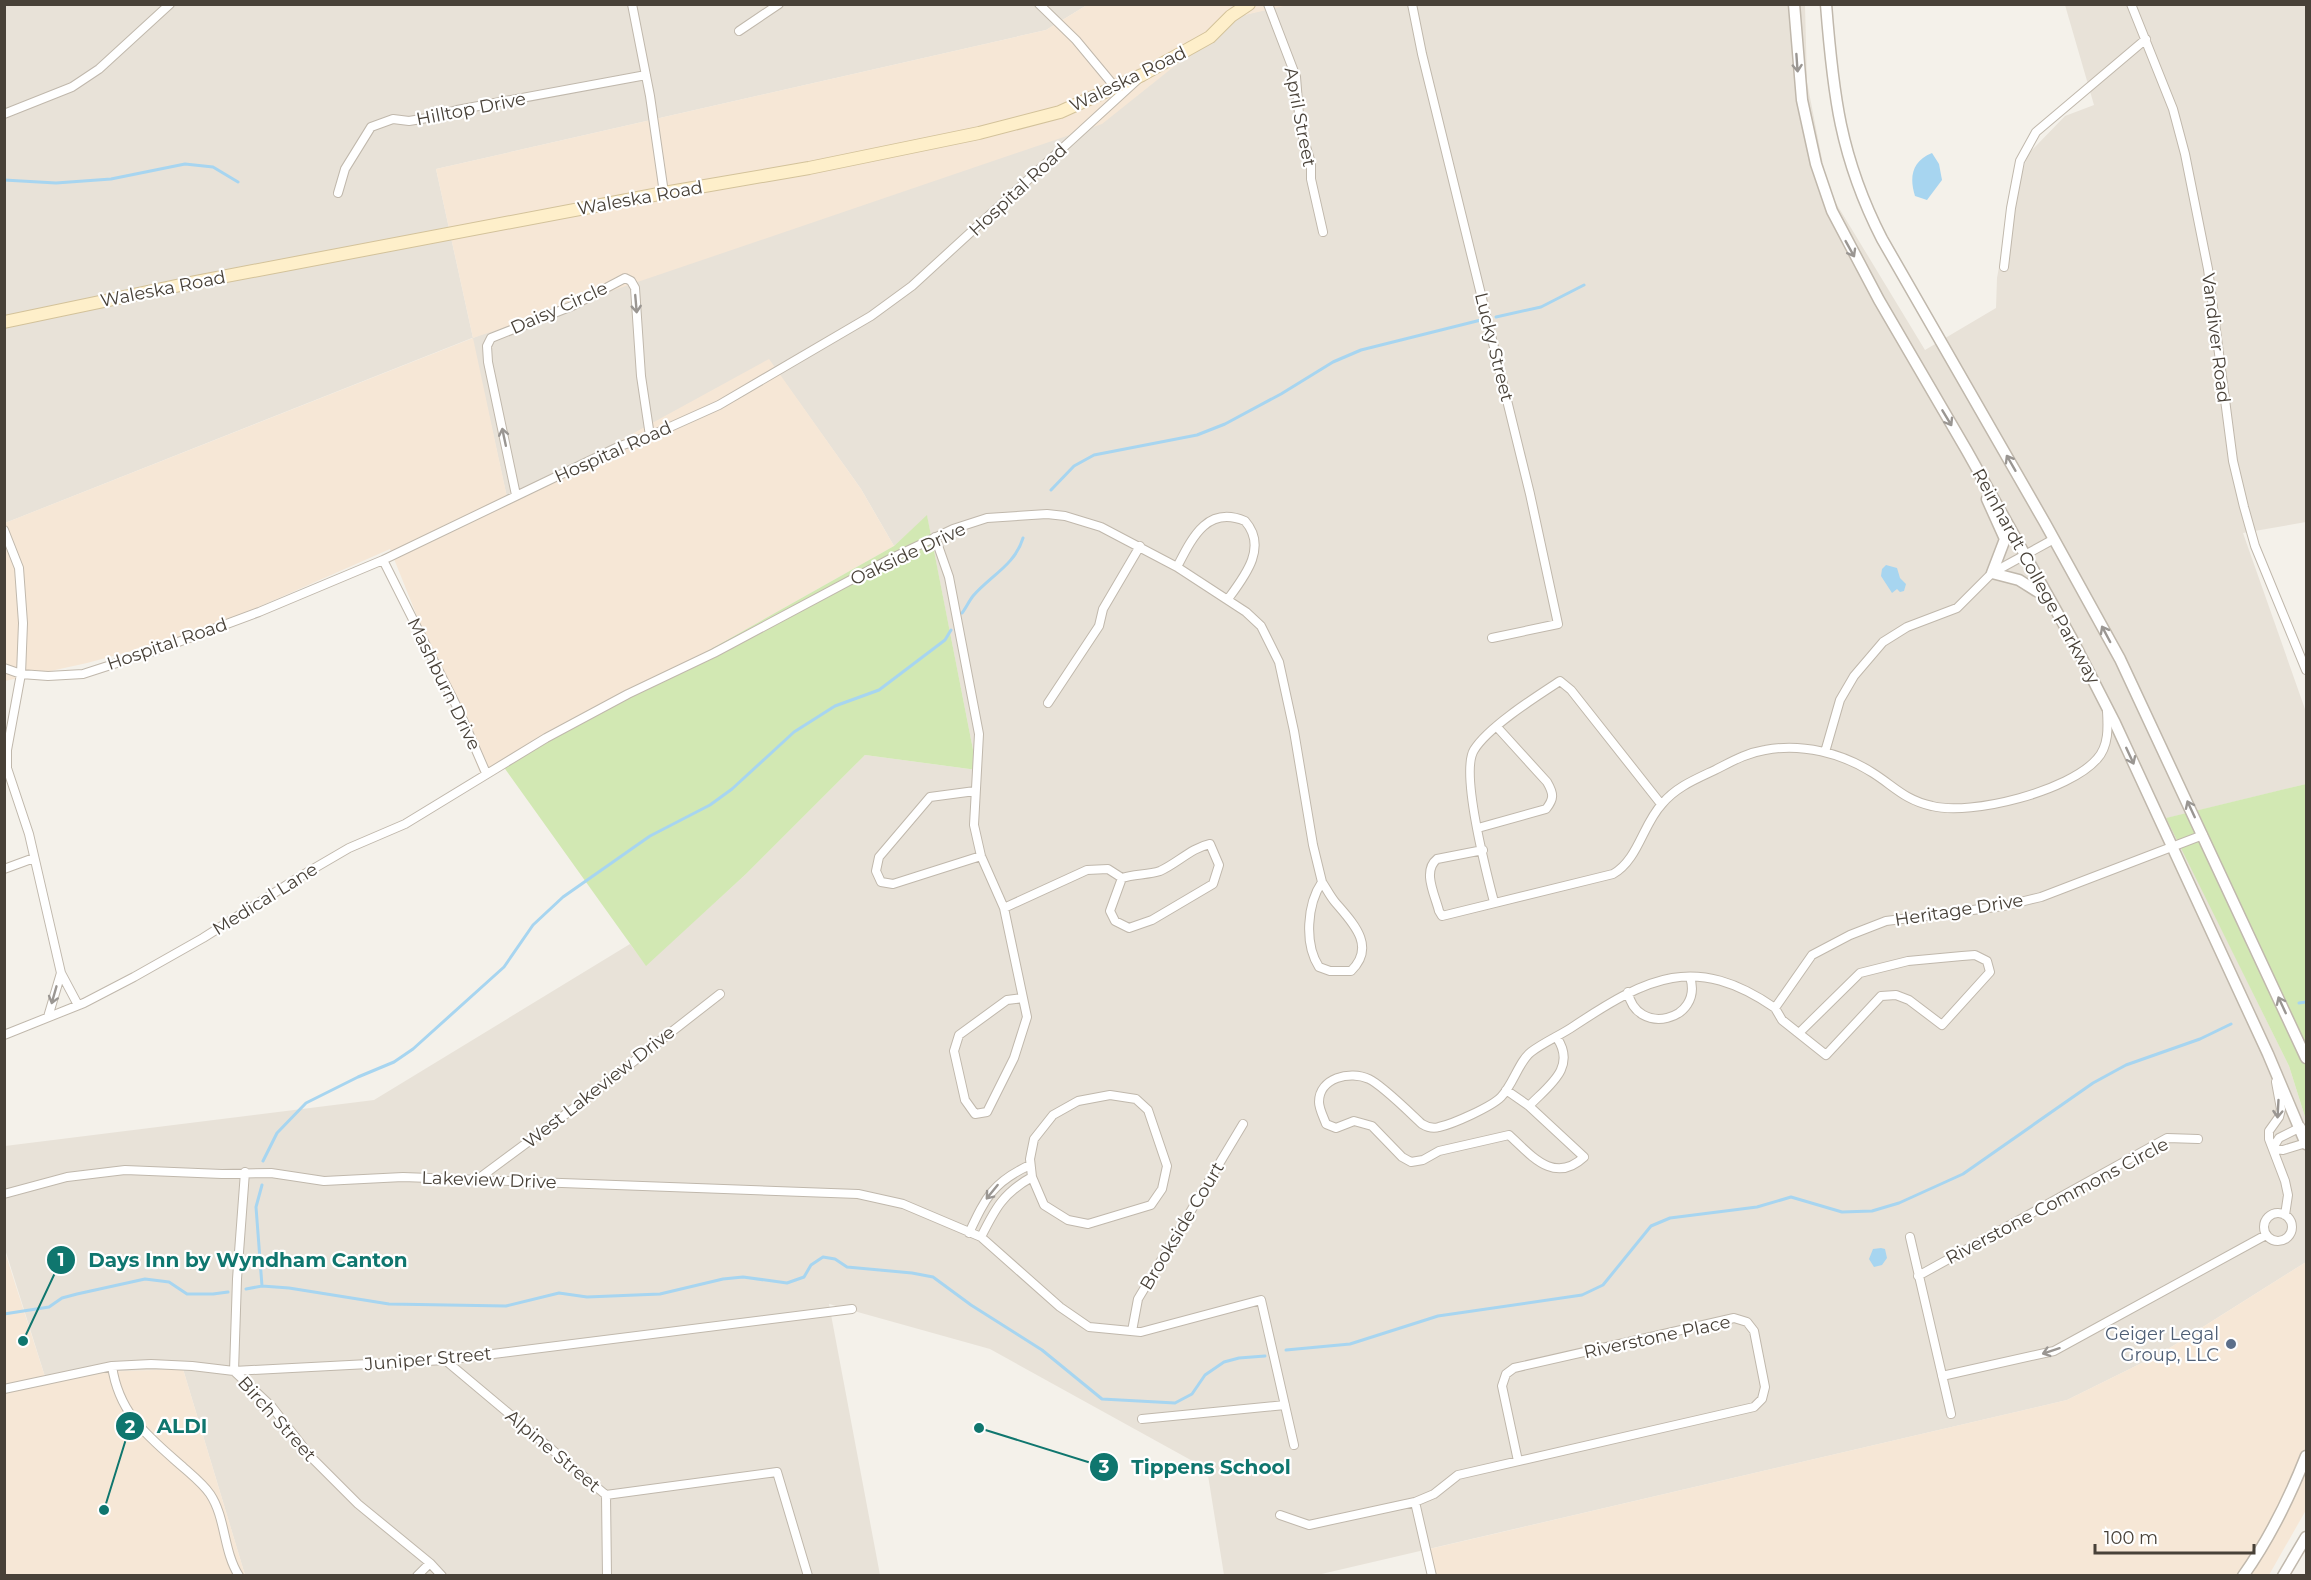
<svg xmlns="http://www.w3.org/2000/svg" width="2311" height="1580" font-family="Montserrat,sans-serif">
	<style>
		.residential { fill: #e8e2d8 }
		.commercial { fill: #f6e7d6 }
		.green { fill: #d2e8b3 }
		.water { fill: #a7d5f0 }
		.lines { fill: none; stroke-linecap: round; stroke-linejoin: round }
		.stream { stroke: #a7d5f0; stroke-width: 3 }
		.minor-casing { stroke: #c0b8ac; stroke-width: 10 }
		.tertiary-casing { stroke: #c0b8ac; stroke-width: 13 }
		.secondary-casing { stroke: #d3c29a; stroke-width: 14 }
		.minor { stroke: #fff; stroke-width: 8 }
		.tertiary { stroke: #fff; stroke-width: 10 }
		.secondary { stroke: #feefca; stroke-width: 12 }
		.oneway { stroke: #9a9692 }
		.service-dot { fill: #5c6f8a; stroke: #fff; stroke-width: 2 }
		.labels { text-anchor: middle; dominant-baseline: central; stroke-width: 4.5; stroke-linejoin: round; paint-order: stroke }
		.street-label { font-size: 18px; fill: #484138; stroke: #fff }
		.service-label { font-size: 18px; fill: #4e5e75; stroke: #fff; text-anchor: end }
		.leader { fill: none; stroke: #0f766e; stroke-width: 2 }
		.callout-dot { fill: #0f766e; stroke: #fff; stroke-width: 2 }
		.mark-label { font-size: 18px; text-anchor: middle; font-weight: bold; fill: #fff }
		.callout-label { font-size: 20px; text-anchor: middle; font-weight: bold; fill: #0f766e; stroke: #fff; stroke-width: 4.5; stroke-linejoin: round; paint-order: stroke }
	</style>
	<rect width="100%" height="100%" fill="#f4f1ea"/>
	<path class="residential" d="M1288,4l517,1 2,77 21,108 97,160 71,-42 1,-30 11,-61 20,-63 37,-38 29,-11 -29,-100h241v517l-63,11 63,179v72l-139,34 122,248 17,54v142l-146,92 -93,46 -754,176 -89,-1 -17,-106 -217,-120 -161,-45 51,271h-635l-62,-206 -85,3 -51,11 -42,-134v-103l369,-46 256,-156 16,21 100,-91 119,-119 112,15 -50,-254 -33,30 -33,-57 -92,-129 -261,142 -36,-164 -467,185v-518h1082l-41,25 -610,139 37,169 763,-321z"/>
	<path class="commercial" d="M1087,5h201l-52,12 -134,107 -629,214 35,164 261,-143 92,130 33,57 -412,232 -92,-229 -188,83 -115,31 -82,18v-158l468,-185 -37,-169 610,-139z
		M4,1249l43,134 51,-11 85,-3 62,206h-240z
		M2306,1262v248l-37,65 -838,1 -6,-26 642,-150 93,-46z"/>
	<path class="green" d="M927,515l50,255 -112,-15 -119,119 -100,92 -143,-200 391,-220z
		M2306,784v336l-17,-54 -123,-248z"/>
	<path class="water" d="M1932,153l7,11 3,16 -15,20 -12,-4c-6,-19 -3,-35 17,-43z
		M1886,565l11,3 3,10 6,6 -2,7 -4,1 -3,-3 -5,4 -11,-17 1,-7z
		M1881,1248l4,1 2,9 -5,7 -8,2 -5,-8 4,-10z"/>
	<g class="lines">
		<path class="stream" d="M4,180l52,3 55,-4 74,-15 28,3 25,15
			M1496,317l45,-10 43,-22
			M1051,490l23,-24 20,-11 103,-20 28,-11 56,-30 52,-32 28,-12 120,-30
			M962,613c4,-5 7,-12 11,-17 17,-20 42,-31 50,-58
			M2299,1003l7,-1
			M263,1161l14,-28 29,-30 52,-26 36,-15 19,-13 91,-82 29,-42 30,-28 87,-61 60,-31 22,-16 62,-57 41,-26 44,-16 66,-50 6,-10
			M262,1185l-6,22 6,79
			M246,1289l16,-3 27,2 100,16 117,2 53,-13 28,4 73,-3 63,-15 20,-2 44,6 17,-6 7,-12 12,-8 12,2 12,8 65,6 21,4 38,28 71,45 60,49 73,4 17,-9 13,-19 19,-13 15,-4 26,-2
			M4,1314l45,-7 13,-9 15,-4 68,-15 24,3 18,12h26l15,-2
			M1286,1350l64,-6 88,-28 144,-21 21,-10 48,-59 19,-8 87,-11 34,-10 51,15 30,-1 27,-8 64,-29 130,-91 33,-18 74,-26 31,-15"/>
		<g class="minor-casing">
			<path id="minor" d="M632,4l18,92 14,97
				M1039,4l37,36 39,47
				M1268,4l28,73 4,50 11,36v16l12,53
				M1412,4l10,50 108,440 28,130 -66,14
				M2131,4l42,105 12,45 23,115 25,192 11,46 11,39 51,124
				M739,31l40,-27
				M4,114l68,-27 27,-18 71,-65
				M338,193l7,-24 26,-42 22,-8 16,2 18,-3 30,-8 189,-35
				M2004,267l7,-59 9,-47 16,-29 110,-93
				M516,495l-28,-133 -1,-16 4,-8 81,-32 53,-28 6,3 4,7 6,88 9,60
				M4,530l15,38 4,55 -2,51 -14,76v18l22,66 32,139 17,32
				M935,537l14,40 30,157 -5,91 7,31 23,52 19,90
				M383,560l77,153 26,60
				M1177,567c15,-29 30,-62 68,-46 23,26 0,55 -17,78
				M4,668l17,6 27,2 35,-2 71,-23 105,-39 124,-52 237,-114 30,-10 69,-31 152,-89 41,-30 225,-206
				M1048,703l51,-77 4,-17 37,-63
				M1825,752l15,-52 14,-24 29,-34 24,-15 50,-19 35,-35 62,-34
				M975,791l-45,6 -51,60 -3,14 5,11 12,2 88,-28
				M1478,828l68,-19c8,-10 8,-15 1,-27l-50,-55
				M1210,844l9,21 -6,19 -61,36 -23,8 -14,-7 -5,-10 12,-33c12,-4 26,-3 38,-7 18,-8 31,-23 50,-27z
				M1483,850l-46,9c-15,12 -2,36 2,52l3,5 171,-42c25,-14 30,-50 49,-70 14,-17 34,-25 53,-34 16,-8 31,-17 50,-20 37,-7 77,3 108,23 22,14 32,27 59,33 40,10 137,-15 165,-47 12,-13 11,-32 10,-48
				M4,869l30,-11
				M1322,882c4,6 8,14 13,20 17,20 42,44 16,69h-21l-11,-4c-15,-23 -12,-63 3,-85z
				M1494,902c-7,-27 -34,-130 -20,-152 14,-23 63,-54 86,-69l11,9 90,114
				M1004,908l83,-38 21,-1 14,9
				M1628,992c8,45 76,29 62,-15
				M1023,998l4,19 -13,41 -27,54 -12,2 -10,-14 -11,-49 5,-16 48,-35z
				M48,1017l13,-44
				M1799,1033l61,-60 48,-12 54,-5 13,-1 12,6 3,11 -48,53 -33,-25 -13,-5 -15,1 -55,59 -44,-35 -7,-12 37,-53 38,-20 36,-14 118,-15 37,-9 162,-62
				M4,1035l80,-32 50,-26 69,-39 98,-62 48,-28 56,-24 141,-86 82,-44 86,-41 178,-95 61,-29 34,-11 60,-4 18,2 36,11 76,40 69,45 15,14 18,36 15,69 19,114 9,37
				M2276,1082l5,27 -2,8 -10,14v8l16,42 3,14 -3,20
				M1506,1090l23,16 55,51c-30,28 -53,-2 -75,-22l-70,16 -16,9 -12,2 -9,-5 -30,-31 -18,-5 -18,7 -10,-4c-2,-6 -7,-15 -7,-22 0,-24 31,-32 50,-23 13,6 41,34 53,45 5,3 11,5 17,3 14,-3 52,-20 62,-30 12,-12 18,-36 30,-45 13,-10 30,-17 43,-26 74,-49 121,-73 201,-18
				M1110,1095l26,4 12,11 19,56 -5,23 -11,16 -63,19 -20,-4 -24,-15 -12,-28 -2,-18 4,-20 19,-24 25,-14z
				M1529,1106c19,-20 48,-38 28,-68
				M2301,1127l-22,11 -6,10 10,2 23,-7
				M245,1172l-8,107 -3,92 38,36 39,50 47,47 72,59 12,13
				M478,1179l96,-71 146,-114
				M4,1194l63,-17 58,-7 97,4 49,-1 53,8 79,-4 455,17 45,10 78,33 79,70 29,20 52,5 120,-32 33,145
				M2264 1227a14 14 0 1 1 28 0a14 14 0 1 1-28 0Z
				M969,1233c17,-36 24,-51 61,-68
				M981,1237c14,-28 22,-44 51,-60
				M1910,1237l41,177
				M1918,1276l249,-138 31,1
				M1132,1331l6,-32 105,-175
				M445,1360l161,135 171,-23 31,104
				M112,1366c7,49 37,71 72,102 9,8 19,16 26,26 16,24 13,57 29,82
				M1942,1376l112,-25 212,-116
				M4,1389l108,-23 39,-2 41,2 42,5 211,-11 407,-51
				M1142,1419l143,-14
				M606,1495l1,81
				M1415,1502l17,74
				M1280,1515l29,10 106,-23 19,-8 24,-19 296,-68 8,-8 3,-12 -11,-56 -7,-9 -13,-4 -220,50 -8,6 -4,12 16,75
				M417,1576l13,-13"/>
		</g>
		<g class="tertiary-casing">
			<path id="tertiary" d="M1794,4l8,96 14,64 16,47 47,89 88,151 105,188 43,84 153,331 38,90
				M1826,4c7,90 14,153 56,235l163,284 75,136 186,399
				M1987,499l18,40 -13,34 27,7 27,17
				M2243,1576c27,-38 46,-77 63,-120
				M2283,1576l23,-39"/>
		</g>
		<g class="secondary-casing">
			<path id="secondary" d="M4,322l191,-40 469,-89 145,-25 170,-35 81,-21 82,-37 68,-38 21,-21 18,-12"/>
		</g>
		<use href="#minor" class="minor"/>
		<use href="#tertiary" class="tertiary"/>
		<use href="#secondary" class="secondary"/>
	</g>
	<defs><path id="oneway-shaft" d="M-6 0H5M1.5-3L5.5 0L1.5 3" fill="none" stroke-width="1.6" stroke-linecap="round" stroke-linejoin="round" transform="scale(1.5)"/></defs>
	<g class="oneway">
		<use href="#oneway-shaft" transform="translate(1797 63) rotate(86)"/>
		<use href="#oneway-shaft" transform="translate(1850 249) rotate(61)"/>
		<use href="#oneway-shaft" transform="translate(636 304) rotate(85)"/>
		<use href="#oneway-shaft" transform="translate(1947 418) rotate(59)"/>
		<use href="#oneway-shaft" transform="translate(504 437) rotate(-102)"/>
		<use href="#oneway-shaft" transform="translate(2011 463) rotate(-120)"/>
		<use href="#oneway-shaft" transform="translate(2106 634) rotate(-118)"/>
		<use href="#oneway-shaft" transform="translate(2130 756) rotate(65)"/>
		<use href="#oneway-shaft" transform="translate(2191 809) rotate(-115)"/>
		<use href="#oneway-shaft" transform="translate(54 995) rotate(106)"/>
		<use href="#oneway-shaft" transform="translate(2282 1005) rotate(-115)"/>
		<use href="#oneway-shaft" transform="translate(2278 1109) rotate(93)"/>
		<use href="#oneway-shaft" transform="translate(992 1192) rotate(129)"/>
		<use href="#oneway-shaft" transform="translate(2051 1351) rotate(162)"/>
	</g>
	<circle class="service-dot" cx="2231" cy="1344" r="6"/>
	<g class="labels">
		<g class="street-label">
			<text transform="translate(1128 79) rotate(-26)">Waleska Road</text>
			<text transform="translate(471 109) rotate(-11)">Hilltop Drive</text>
			<text transform="translate(1300 117) rotate(79)">April Street</text>
			<text transform="translate(1018 190) rotate(-43)">Hospital Road</text>
			<text transform="translate(640 198) rotate(-10)">Waleska Road</text>
			<text transform="translate(163 289) rotate(-11)">Waleska Road</text>
			<text transform="translate(559 308) rotate(-24)">Daisy Circle</text>
			<text transform="translate(2216 338) rotate(83)">Vandiver Road</text>
			<text transform="translate(1494 347) rotate(76)">Lucky Street</text>
			<text transform="translate(613 452) rotate(-24)">Hospital Road</text>
			<text transform="translate(908 554) rotate(-25)">Oakside Drive</text>
			<text transform="translate(2036 576) rotate(61)">Reinhardt College Parkway</text>
			<text transform="translate(167 644) rotate(-19)">Hospital Road</text>
			<text transform="translate(444 684) rotate(64)">Mashburn Drive</text>
			<text transform="translate(265 899) rotate(-32)">Medical Lane</text>
			<text transform="translate(1959 910) rotate(-9)">Heritage Drive</text>
			<text transform="translate(599 1087) rotate(-38)">West Lakeview Drive</text>
			<text transform="translate(489 1180) rotate(2)">Lakeview Drive</text>
			<text transform="translate(2057 1201) rotate(-28)">Riverstone Commons Circle</text>
			<text transform="translate(1182 1226) rotate(-59)">Brookside Court</text>
			<text transform="translate(1657 1337) rotate(-12)">Riverstone Place</text>
			<text transform="translate(428 1359) rotate(-5)">Juniper Street</text>
			<text transform="translate(277 1419) rotate(48)">Birch Street</text>
			<text transform="translate(553 1451) rotate(40)">Alpine Street</text>
		</g>
		<g class="service-label">
			<text x="2219" y="1334">Geiger Legal<tspan x="2219" dy="21">Group, LLC</tspan></text>
		</g>
	</g>
	<path class="leader" d="M23 1341L61 1260M104 1510L130 1426M979 1428L1104 1467"/>
	<g class="callout-dot">
		<circle cx="23" cy="1341" r="6"/>
		<circle cx="104" cy="1510" r="6"/>
		<circle cx="979" cy="1428" r="6"/>
		<circle cx="61" cy="1260" r="15"/>
		<circle cx="130" cy="1426" r="15"/>
		<circle cx="1104" cy="1467" r="15"/>
	</g>
	<g class="mark-label">
		<text x="61" y="1266">1</text>
		<text x="130" y="1433">2</text>
		<text x="1104" y="1473">3</text>
	</g>
	<g class="callout-label">
		<text x="248" y="1267">Days Inn by Wyndham Canton</text>
		<text x="182" y="1433">ALDI</text>
		<text x="1211" y="1474">Tippens School</text>
	</g>
	<rect width="2311" height="1580" fill="none" stroke="#484138" stroke-width="12"/>
	<path d="M2095 1544v9h159v-9" fill="none" stroke="#484138" stroke-width="3"/>
	<text x="2104" y="1544" font-size="18" fill="#484138" stroke="#ffffff" stroke-width="4.5" paint-order="stroke">100 m</text>
</svg>
